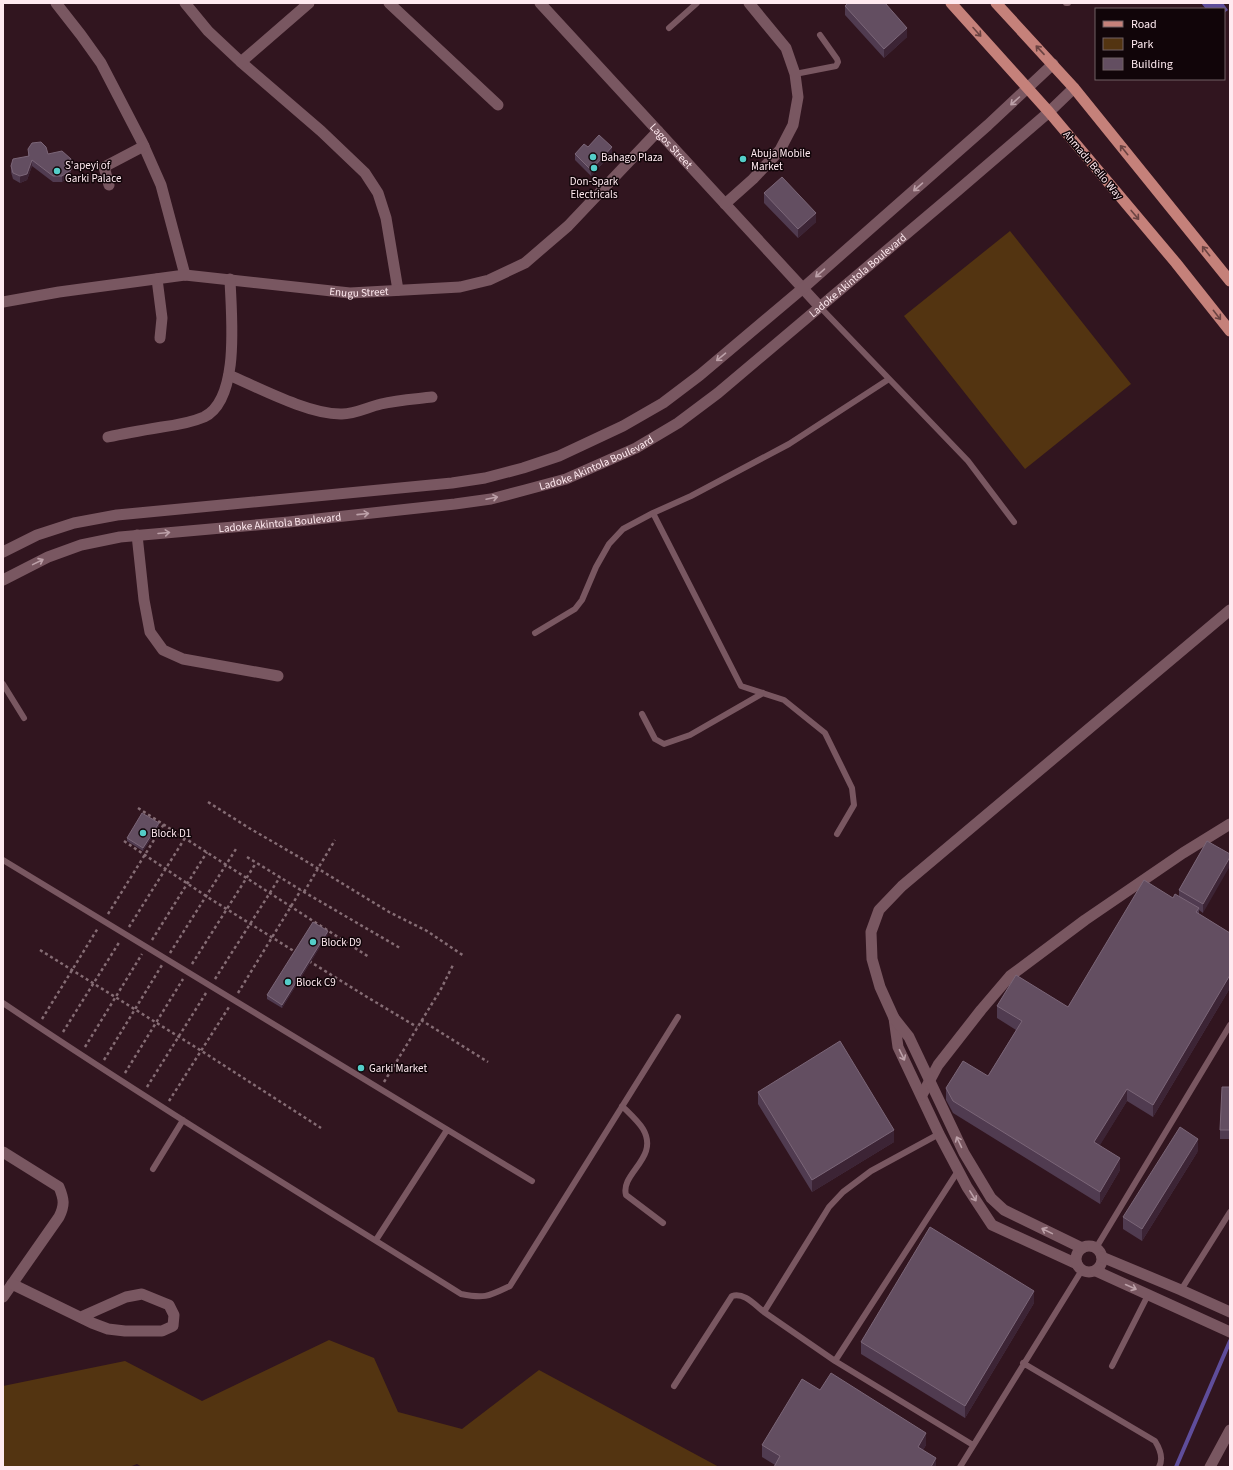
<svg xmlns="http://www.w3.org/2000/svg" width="1233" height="1470" font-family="'Source Sans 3',sans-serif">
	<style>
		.green { fill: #533411 }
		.water { fill: #5f4d9b }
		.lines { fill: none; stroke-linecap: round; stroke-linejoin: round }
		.stream { stroke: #5f4d9b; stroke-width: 4 }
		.path { stroke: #856c74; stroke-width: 2.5; stroke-dasharray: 3 3; stroke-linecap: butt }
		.service { stroke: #795761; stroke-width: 6 }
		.minor { stroke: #795761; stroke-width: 11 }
		.tertiary { stroke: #795761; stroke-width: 11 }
		.primary { stroke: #c5817a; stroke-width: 11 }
		.wall { fill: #503b50 }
		.shaded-wall { fill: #3c2435 }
		.building { fill: #634e61; stroke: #7b6678 }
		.oneway { stroke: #6b4342 }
		.oneway2 { stroke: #bca0a8 }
		.poi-dot { fill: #54cdc8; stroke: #110509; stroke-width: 1.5 }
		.labels { text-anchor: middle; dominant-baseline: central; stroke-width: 3; stroke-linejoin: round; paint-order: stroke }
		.street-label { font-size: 11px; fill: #ffeaf0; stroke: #110509 }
		.poi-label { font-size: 11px; fill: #ffeaf0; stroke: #110509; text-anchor: start }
	</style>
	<rect width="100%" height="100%" fill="#31151f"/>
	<path class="green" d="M1010,231l121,153 -106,85 -121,-153z
		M329,1340l45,18 24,54 64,17 77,-59 180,97h-577l-5,-3 -8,3h-126v-81l122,-25 77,40z"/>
	<path class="water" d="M1201,3h22l5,7 -4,3v-4h-18z"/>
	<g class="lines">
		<path class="stream" d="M1176,1467l54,-126"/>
		<path class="path" d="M208,802l41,26 50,29 90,55 38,19 37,25
			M138,808l231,149
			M124,841l85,57 88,55
			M247,857l57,35 96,56
			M304,892l31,-52
			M108,914l56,-90
			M129,927l56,-89
			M152,940l55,-88
			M40,950l160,100 121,78
			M170,953l66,-104
			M309,961l58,36 50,30
			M192,964l64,-101
			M215,979l65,-102
			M238,993l63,-103
			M42,1019l56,-91
			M421,1020l67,42
			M63,1032l57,-91
			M85,1047l57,-93
			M104,1060l58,-95
			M125,1073l58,-94
			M384,1082l57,-93 12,-24
			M147,1087l59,-94
			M169,1101l60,-94"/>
		<path class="service" d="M1066,3h2
			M669,28l28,-25
			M795,74l41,-8 2,-4 -1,-3 -17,-24
			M820,307l148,154 46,61
			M653,513l88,173 43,14 41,33 27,55 2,17 -17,29
			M535,633l40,-24 7,-9 14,-33 13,-23 14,-15 30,-16 38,-17 98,-52 100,-65
			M3,684l21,34
			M642,714l13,25 9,5 26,-9 73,-42
			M3,860l529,321
			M3,1003c150,101 305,195 458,291 24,5 28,2 49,-8l168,-269
			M622,1106c7,7 16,15 21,23 17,29 -23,44 -17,66l37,28
			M939,1134l-68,37 -28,21 -14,15 -65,105 71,49 138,84
			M153,1169l30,-49
			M376,1240l71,-110
			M1096,1248l134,-223
			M1181,1290l49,-78
			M835,1361l123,-190
			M1023,1363l132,78c5,8 9,17 4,26
			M1112,1366l36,-71
			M674,1386l58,-90c12,-4 23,9 32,16
			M960,1467l122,-197"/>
		<g class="minor">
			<path d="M56,3l25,32 20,28 41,79 19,43 24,90"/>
			<path d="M185,3l23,28 33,31 80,69 44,42 13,20 8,25 12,72"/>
			<path d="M389,3l109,102"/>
			<path id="s1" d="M540,3l280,304"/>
			<path d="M241,62l68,-59"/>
			<path d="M109,185l-5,-18 40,-21"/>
			<path d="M725,204l28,-25 27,-29 13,-25 5,-28 -3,-23 -9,-26 -37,-45"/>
			<path d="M157,279l5,39 -2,20"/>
			<path id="s2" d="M3,302l56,-10 126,-17 165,18 110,-6 29,-7 36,-17 43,-37 90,-95"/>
			<path d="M229,375c30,13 81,40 113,39 13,0 26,-7 39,-10 16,-4 34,-5 51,-7"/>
			<path d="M108,437c18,-4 36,-7 54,-10 15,-2 28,-4 42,-10 37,-18 27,-104 26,-138"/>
			<path d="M137,535l7,65 6,32 13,18 20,9 95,17"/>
			<path d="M894,1018l4,29 41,87 28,53 25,38 85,39"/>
			<path d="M922,1095l16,-30 43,-55 29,-34 75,-56 98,-67 47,-29"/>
			<path d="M3,1152l56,35c5,12 6,18 0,30l-56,80"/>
			<circle cx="1089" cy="1259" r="13"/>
			<path d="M1082,1248l-78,-38 -13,-12 -27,-45 -55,-116 -15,-19 -14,-31 -8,-28 -1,-27 8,-22 23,-24 328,-276"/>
			<path d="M1102,1257l79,33 49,22"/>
			<path d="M1096,1271l134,61"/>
			<path d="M12,1284l80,39 16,6 17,2h37l11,-5 1,-11 -5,-10 -27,-11 -16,3 -45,20"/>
			<path d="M1210,1467l20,-37"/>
		</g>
		<g class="tertiary">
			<path d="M3,552l34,-17 37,-12 43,-8 335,-32 33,-5 38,-10 36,-12 64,-30 40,-23 37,-28 102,-86 186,-164 65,-61"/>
			<path id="s3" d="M3,580l45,-23 33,-12 39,-8 169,-15 166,-18 36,-5 34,-9 41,-11 70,-31 42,-25 40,-30 238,-201 93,-80 25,-24"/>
		</g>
		<path class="primary" d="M951,3l98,109 127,151 54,68
			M996,3l78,85 156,193"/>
	</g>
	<path class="wall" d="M845,6l62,31 -23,21 -39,-43z
		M588,147l24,6 -21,23 -16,-16v-6z
		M28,149l20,5 23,22 -9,6h-9l-21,-16 -5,14 -7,3 -7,-4 -2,-7v-6l17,-10z
		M764,193l52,29 -18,16 -34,-35z
		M159,826l-16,25 -16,-10v-3z
		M1207,841l-4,72 -4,-3v4l31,19v55l-77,129 -26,-16 -28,45 21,24 -20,34 -147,-91 -7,-13v-12l42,-12 28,-46 -19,-12v-12l71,1 105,-109 6,-1v-7z
		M328,934l-46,74 -15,-9v-4z
		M1230,1087v52h-10v-9z
		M758,1092l136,50 -82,50 -54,-88z
		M1198,1151l-56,90 -19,-12v-12z
		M1034,1303l-69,115 -104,-64v-12z
		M820,1390l106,55 -3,5 13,17 -161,-2 -13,-8v-12z"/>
	<path class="shaded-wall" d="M907,28v9l-23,21v-9z
		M612,147v6l-21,23v-6z
		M32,160v6l-5,14 -7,3v-7z
		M71,170v6l-9,6v-6z
		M816,213v9l-18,16v-9z
		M159,823v3l-16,25v-3z
		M1230,857v9l-27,47v-9z
		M328,931v3l-46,74v-3z
		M1230,975v13l-77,129v-12z
		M1127,1089v12l-33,54v-13z
		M894,1130v12l-82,50v-12z
		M1198,1139v12l-56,90v-12z
		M1120,1158v12l-20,34v-12z
		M1034,1291v12l-69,115v-12z
		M926,1433v12l-8,14v-12z
		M936,1458v9h-5z"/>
	<path class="building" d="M848,3h37l22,25 -23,21 -39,-43z
		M599,135l13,12 -21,23 -16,-16 9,-10 4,3z
		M41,142l5,5 2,7 14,-3 9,8v11l-9,6h-9l-21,-16 -5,14 -7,2 -7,-3 -2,-7 2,-7 16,-3 -1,-7 4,-6z
		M782,177l34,36 -18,16 -34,-36z
		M142,813l17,10 -16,25 -16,-10z
		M1207,841l23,13v3l-27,47 -24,-14z
		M1144,880l29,18 2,-4 24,14 -3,4 34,21v42l-77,130 -26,-16 -33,53 26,16 -20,34 -147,-91 -7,-13 17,-27 25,15 34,-55 -25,-15 19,-31 52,32z
		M313,922l15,9 -46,74 -15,-10z
		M840,1041l54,89 -82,50 -54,-88z
		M1222,1087h8v43h-10z
		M1180,1127l18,12 -56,90 -19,-12z
		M930,1227l104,64 -69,115 -104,-64z
		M831,1373l95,60 -8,14 18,11 -5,9h-157l6,-11 -18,-11 40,-66 18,11z"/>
	<defs><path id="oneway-shaft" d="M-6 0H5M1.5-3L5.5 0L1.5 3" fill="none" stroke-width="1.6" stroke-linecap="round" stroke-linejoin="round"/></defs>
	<g class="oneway">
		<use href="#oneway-shaft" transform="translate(977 32) rotate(48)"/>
		<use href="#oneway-shaft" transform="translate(1040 50) rotate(-133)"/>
		<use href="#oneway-shaft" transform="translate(1124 150) rotate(-129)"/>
		<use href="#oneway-shaft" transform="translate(1135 215) rotate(50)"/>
		<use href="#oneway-shaft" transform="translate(1206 251) rotate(-128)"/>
		<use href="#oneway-shaft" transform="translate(1217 315) rotate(52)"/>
	</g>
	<g class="oneway2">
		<use href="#oneway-shaft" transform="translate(1015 101) rotate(138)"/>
		<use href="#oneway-shaft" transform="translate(918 187) rotate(139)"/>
		<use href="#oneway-shaft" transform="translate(820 273) rotate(139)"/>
		<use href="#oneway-shaft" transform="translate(721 357) rotate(140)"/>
		<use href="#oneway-shaft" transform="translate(492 498) rotate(-12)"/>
		<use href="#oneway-shaft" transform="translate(363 514) rotate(-6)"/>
		<use href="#oneway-shaft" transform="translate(164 533) rotate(-5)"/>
		<use href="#oneway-shaft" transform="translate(38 562) rotate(-26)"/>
		<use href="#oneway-shaft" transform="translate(902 1055) rotate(64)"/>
		<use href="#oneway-shaft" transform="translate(959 1142) rotate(-115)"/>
		<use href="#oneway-shaft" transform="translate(973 1196) rotate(58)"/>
		<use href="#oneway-shaft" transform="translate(1047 1231) rotate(-154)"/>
		<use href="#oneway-shaft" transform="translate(1131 1287) rotate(24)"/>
	</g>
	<g class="poi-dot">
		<circle cx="593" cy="157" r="4"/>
		<circle cx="743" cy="159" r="4"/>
		<circle cx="594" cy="168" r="4"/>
		<circle cx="57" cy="171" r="4"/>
		<circle cx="143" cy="833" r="4"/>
		<circle cx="313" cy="942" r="4"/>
		<circle cx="288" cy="982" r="4"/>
		<circle cx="361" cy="1068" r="4"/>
	</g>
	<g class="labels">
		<g class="street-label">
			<text stroke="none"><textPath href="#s1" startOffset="194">Lagos Street</textPath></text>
			<text transform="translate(1093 165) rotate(50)">Ahmadu Bello Way</text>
			<text stroke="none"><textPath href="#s3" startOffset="934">Ladoke Akintola Boulevard</textPath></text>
			<text stroke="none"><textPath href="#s2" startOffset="359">Enugu Street</textPath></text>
			<text stroke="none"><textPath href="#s3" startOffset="610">Ladoke Akintola Boulevard</textPath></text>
			<text stroke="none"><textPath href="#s3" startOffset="286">Ladoke Akintola Boulevard</textPath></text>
		</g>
		<g class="poi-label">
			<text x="751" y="153">Abuja Mobile<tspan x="751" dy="13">Market</tspan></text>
			<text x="601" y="157">Bahago Plaza</text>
			<text x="65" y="165">S'apeyi of<tspan x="65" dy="13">Garki Palace</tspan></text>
			<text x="594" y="181" text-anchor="middle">Don-Spark<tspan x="594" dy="13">Electricals</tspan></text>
			<text x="151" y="833">Block D1</text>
			<text x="321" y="942">Block D9</text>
			<text x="296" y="982">Block C9</text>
			<text x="369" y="1068">Garki Market</text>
		</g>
	</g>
	<rect width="1233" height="1470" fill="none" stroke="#ffeaf0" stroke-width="8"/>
	<rect x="1095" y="8" width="130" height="72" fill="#110509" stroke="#706165"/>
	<rect x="1103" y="21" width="20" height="6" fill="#c5817a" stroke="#706165"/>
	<text x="1131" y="28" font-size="12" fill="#ffeaf0">Road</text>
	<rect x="1103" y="38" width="20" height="12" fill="#533411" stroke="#706165"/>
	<text x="1131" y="48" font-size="12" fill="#ffeaf0">Park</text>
	<rect x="1103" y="58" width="20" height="12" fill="#634e61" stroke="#706165"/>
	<text x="1131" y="68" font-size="12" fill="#ffeaf0">Building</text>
</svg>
